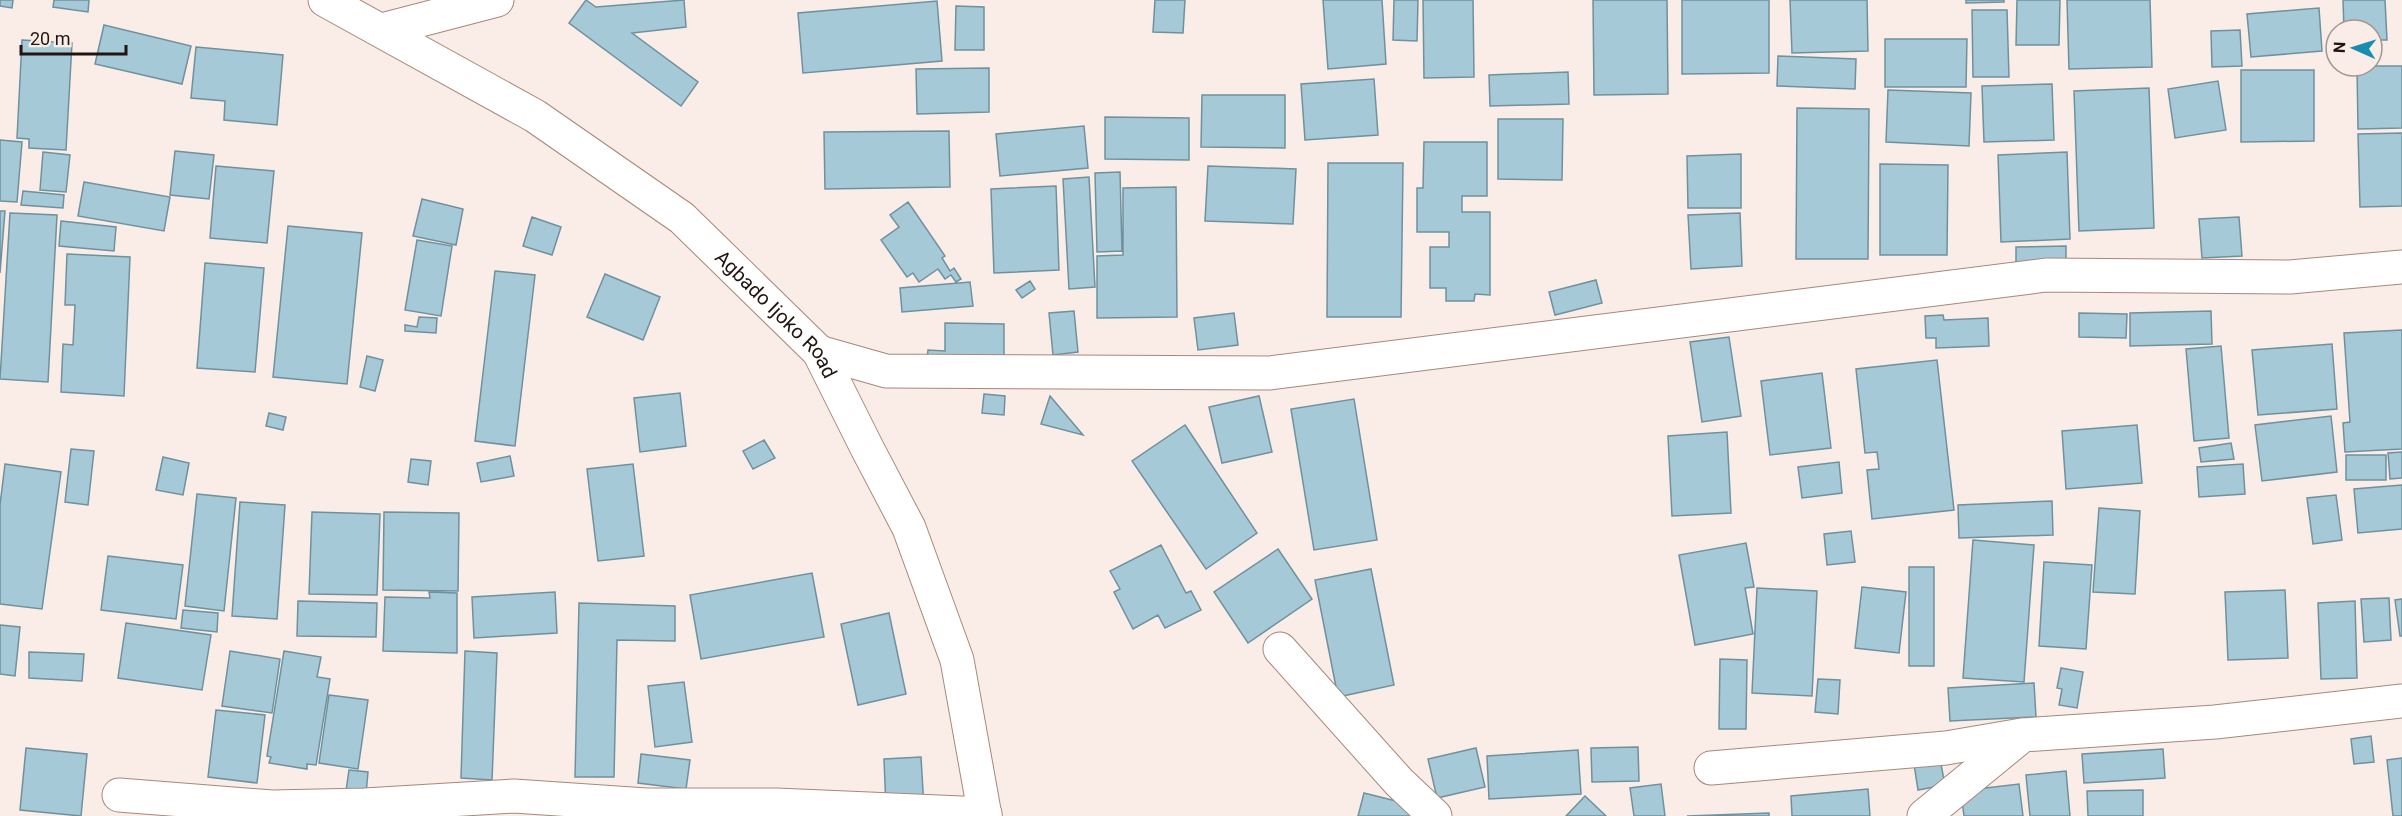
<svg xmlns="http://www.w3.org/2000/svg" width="2402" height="816" font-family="Roboto,sans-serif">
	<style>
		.building { fill: #a6c9d8; stroke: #6f919e; stroke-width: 1.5 }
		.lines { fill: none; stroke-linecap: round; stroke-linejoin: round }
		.street-casing { stroke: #a7887a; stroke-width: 35 }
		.street { stroke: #fff; stroke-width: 33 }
		.labels { text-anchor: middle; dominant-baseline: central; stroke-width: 6; stroke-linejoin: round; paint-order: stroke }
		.street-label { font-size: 20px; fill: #201510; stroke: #faece6 }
	</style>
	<rect width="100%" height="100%" fill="#faece6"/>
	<path class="building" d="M0,0h13l-1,8 -12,-2z
		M54,0h35l-1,12 -35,-5z
		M586,0l10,7 88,-7 2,27 -54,6 66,49 -17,24 -112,-83z
		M1155,0h30l-2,33 -30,-1z
		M1323,0h59l4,64 -58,5z
		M1394,0h24l-1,41 -24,-1z
		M1423,0h50l1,77 -50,1z
		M1593,0h74l1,94 -74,1z
		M1682,0h87v73l-87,1z
		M1790,0h77l1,51 -76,2z
		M1966,0h38v2l-38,1z
		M2017,0h43l-1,45h-43z
		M2067,0h83l2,67 -83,2z
		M2343,0h42l2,40h-15v-10h-28z
		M937,1l5,60 -139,12 -5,-60z
		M956,6l28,1v43h-29z
		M2319,8l3,43 -71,6 -4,-43z
		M1972,10h35l2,67h-36z
		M104,25l87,21 -9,38 -87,-20z
		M2240,30l2,36 -30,1 -1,-36z
		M1885,39h82l-1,48h-81z
		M22,40l50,3 -6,107 -37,-2v-9l-12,-1z
		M196,47l87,8 -6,70 -53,-5 1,-19 -34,-3z
		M1778,56l78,3 -1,30 -78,-3z
		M2357,66h45v62l-44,1z
		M989,68v44l-72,2 -1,-45z
		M2241,70h73v71l-73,1z
		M1568,72l1,32 -79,2 -1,-31z
		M1374,79l4,56 -73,5 -4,-56z
		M2218,81l8,49 -51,8 -7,-49z
		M2052,84l2,56 -70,2 -2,-56z
		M2149,88l5,140 -75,3 -5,-140z
		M1888,90l83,3 -2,53 -83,-4z
		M1202,95h83v53l-84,-1z
		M1797,108l72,1 -1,150h-72z
		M1105,117l84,1v42l-84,-1z
		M1498,119h65l-1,61 -64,-1z
		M1084,126l4,42 -88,8 -4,-42z
		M949,131l1,56 -125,2 -1,-57z
		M2402,133v73l-42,1 -2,-73z
		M0,140l22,2 -5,60 -17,-1z
		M1424,142h63v54h-25v16h28v83l-15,-1 -1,7h-28v-13h-16v-41h19v-15h-32v-44h6z
		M175,151l39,4 -5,44 -39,-4z
		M43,152l27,3 -4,37 -26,-2z
		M2067,152l3,87 -69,3 -3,-87z
		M1741,154v54h-53l-1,-52z
		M1328,163h75l-2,154h-74z
		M1880,164l68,1 -1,90h-67z
		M216,166l58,5 -7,72 -57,-5z
		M1208,166l88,3 -3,55 -88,-3z
		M1120,172l2,79 -25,1 -2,-79z
		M1089,177l6,110 -26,2 -6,-110z
		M84,182l86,15 -6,34 -86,-15z
		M1056,186l3,84 -65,3 -3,-84z
		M1176,187l1,130 -80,1v-62l26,-1v-67z
		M23,191l41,4 -1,13 -42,-3z
		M422,199l41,10 -7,36 -43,-9z
		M908,202l37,54 -3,2 8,13 4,-3 7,11 -5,3 -5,-7 -6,4 -7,-10 -19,13 -6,-9 -6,4 -26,-37 18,-13 -9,-12z
		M0,211h5l-5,62z
		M10,213l47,2 -9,167 -48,-3z
		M1740,213l2,53 -51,3 -3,-54z
		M532,217l29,10 -9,28 -29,-9z
		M2239,217l3,39 -40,2 -3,-39z
		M61,221l55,6 -2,24 -55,-5z
		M288,226l74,7 -15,151 -74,-7z
		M417,240l35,6 -11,70 -36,-6z
		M2066,246v20l-50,1v-20z
		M67,254l63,3 -6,139 -63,-4 2,-48 10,1 2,-40h-10z
		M205,263l59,5 -9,104 -58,-4z
		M495,271l40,4 -20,171 -40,-5z
		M605,274l55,23 -17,43 -56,-23z
		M1596,280l6,23 -47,12 -6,-23z
		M1030,281l5,8 -13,9 -6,-8z
		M970,282l3,24 -71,6 -2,-24z
		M1074,311l4,41 -25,3 -4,-42z
		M2211,311l1,33 -82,2v-33z
		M1234,313l4,32 -40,5 -4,-32z
		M2079,313l48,1 -1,24 -47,-1z
		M1943,315l1,5 44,-2 1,28 -53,2v-10h-10l-1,-22z
		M419,317l18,1 -1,15 -31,-2v-6l12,2z
		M945,323l59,1v35h-77l1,-9 17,1z
		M2402,330v119l-57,3 -2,-29 7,-1 -6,-89z
		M1729,337l12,79 -39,6 -12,-80z
		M2332,344l5,65 -79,6 -6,-65z
		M2221,346l8,92 -35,3 -8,-92z
		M367,356l16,4 -8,31 -15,-4z
		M1937,360l17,150 -82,9 -5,-49 12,-1 -2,-17 -12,1 -9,-84z
		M1822,373l9,75 -61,7 -9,-74z
		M680,393l6,53 -46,6 -6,-54z
		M984,394l21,2 -1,19 -22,-2z
		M1050,396l33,39 -42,-11z
		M1259,396l13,56 -50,11 -13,-56z
		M1354,399l23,141 -63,10 -23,-141z
		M269,413l17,4 -3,13 -17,-4z
		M2331,416l6,56 -75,9 -7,-56z
		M1185,425l72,108 -51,36 -74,-108z
		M2137,425l5,58 -76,6 -4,-58z
		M1727,432l4,81 -59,3 -4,-80z
		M764,440l11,18 -22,11 -10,-18z
		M2231,443l3,16 -33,3 -2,-14z
		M71,449l23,2 -6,54 -23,-3z
		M2402,452v26l-12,1 -2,-26z
		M2346,455h40v25h-40z
		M510,456l4,20 -33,6 -4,-19z
		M163,457l26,6 -6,32 -27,-5z
		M411,459l20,2 -3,24 -20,-3z
		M1839,462l3,31 -40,5 -4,-31z
		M5,464l56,8 -19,137 -42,-5v-99z
		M633,464l11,92 -46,5 -11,-92z
		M2243,464l2,30 -46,3 -2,-30z
		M2402,485v44l-44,4 -4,-44z
		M197,494l39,4 -12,113 -39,-5z
		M2336,495l6,45 -29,4 -6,-46z
		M2052,501l1,34 -94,3 -1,-33z
		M240,502l45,3 -8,114 -45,-3z
		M2099,508l41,3 -5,83 -42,-2z
		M312,512l68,2 -3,81 -68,-1z
		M384,512l75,1 -1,78 -75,-1z
		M1851,531l4,31 -28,3 -3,-31z
		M1973,540l61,5 -10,137 -61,-4z
		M1746,543l8,44 -9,1 8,46 -58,11 -16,-90z
		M1161,545l25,48 5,-2 10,19 -36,18 -7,-13 -25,14 -19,-37 6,-3 -10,-18z
		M1278,549l34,50 -64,44 -34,-51z
		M108,556l75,9 -7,54 -75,-9z
		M2044,562l48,3 -6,84 -47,-3z
		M1909,567h25v99h-25z
		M1371,569l23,116 -56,12 -23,-117z
		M812,573l12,64 -123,22 -11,-64z
		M1862,587l44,5 -7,61 -44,-5z
		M1757,588l60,3 -5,105 -60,-3z
		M2285,590l3,68 -60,2 -3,-68z
		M429,592l28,1v60l-74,-2 2,-54 45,1z
		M555,592l2,41 -83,5 -2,-41z
		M2389,598l2,42 -27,2 -3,-43z
		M2402,599v37h-2l-5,-36z
		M298,601l79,2 -1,34 -79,-1z
		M2355,601l2,77 -36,1 -3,-76z
		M579,603l96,3v35l-58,-1 -3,137h-39z
		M183,610l35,3 -1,19 -36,-4z
		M889,613l17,81 -48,11 -17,-81z
		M126,623l85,12 -9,55 -84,-12z
		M0,625l20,2 -5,49 -15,-2z
		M230,651l50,8 -8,54 -50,-7z
		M284,651l37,6 -4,20 13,2 -14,86 -9,-1v5l-38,-6 2,-6 -4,-1z
		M465,651l32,2 -5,127 -31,-2z
		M29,652l55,2 -2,27 -53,-3z
		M1720,659l27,1 -1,69h-27z
		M2061,668l22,4 -6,36 -18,-3 3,-16 -5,-1z
		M1818,679l22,1 -2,34 -23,-2z
		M684,682l8,60 -37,5 -7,-61z
		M2034,683l2,34 -86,4 -2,-33z
		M329,695l39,5 -10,69 -39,-6z
		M216,710l49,5 -8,68 -49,-6z
		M2371,736l3,26 -20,2 -3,-25z
		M1638,747l1,34 -47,1 -1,-34z
		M26,748l61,6 -6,62 -61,-6z
		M1476,748l9,39 -48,11 -9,-39z
		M2163,749l2,29 -81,5 -2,-29z
		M1578,750l3,44 -92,5 -2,-43z
		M641,754l49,6 -4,29 -48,-6z
		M921,757l3,51 -38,1 -2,-50z
		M2402,758v58h-9l-6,-56z
		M1940,759l5,26 -27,5 -4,-26z
		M349,770l19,2 -2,22 -20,-3z
		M2066,771l4,45h-40l-4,-41z
		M1661,784l4,32h-31l-4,-28z
		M2019,784l4,32h-59l-3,-25z
		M1868,789l2,27h-78l-1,-20z
		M2143,790v26h-55l-1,-25z
		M1364,793l56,14 -2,9h-60z
		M1585,796l21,20h-40z
		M1769,813v3h-82z"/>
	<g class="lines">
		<g class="street-casing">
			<g id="street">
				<path id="s1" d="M325,0l210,116 147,102 137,134 48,96 42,80 48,132 28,156"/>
				<path d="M382,30l115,-30"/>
				<path d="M819,352l67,19 384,2 776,-98 244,2 112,-10"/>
				<path d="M1280,649l119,133 36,34"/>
				<path d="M1711,768l235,-20 76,-13"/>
				<path d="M119,795l153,12 93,-2 149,-9 132,9h130l209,9"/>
				<path d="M1924,816l99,-81 192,-13 187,-21"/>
			</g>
		</g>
		<use href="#street" class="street"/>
	</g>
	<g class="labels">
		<g class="street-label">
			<text stroke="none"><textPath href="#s1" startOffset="554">Agbado Ijoko Road</textPath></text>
		</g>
	</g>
	<g transform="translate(2354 48) rotate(273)"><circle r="28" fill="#faece6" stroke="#a39690" stroke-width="1.5"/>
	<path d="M0-4.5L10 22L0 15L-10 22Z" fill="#198db0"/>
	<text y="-9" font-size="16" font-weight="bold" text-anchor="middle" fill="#201510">N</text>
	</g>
	<path d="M21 45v9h105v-9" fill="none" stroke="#201510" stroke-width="3"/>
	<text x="30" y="45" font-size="18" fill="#201510" stroke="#faece6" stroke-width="4.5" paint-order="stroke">20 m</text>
</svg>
